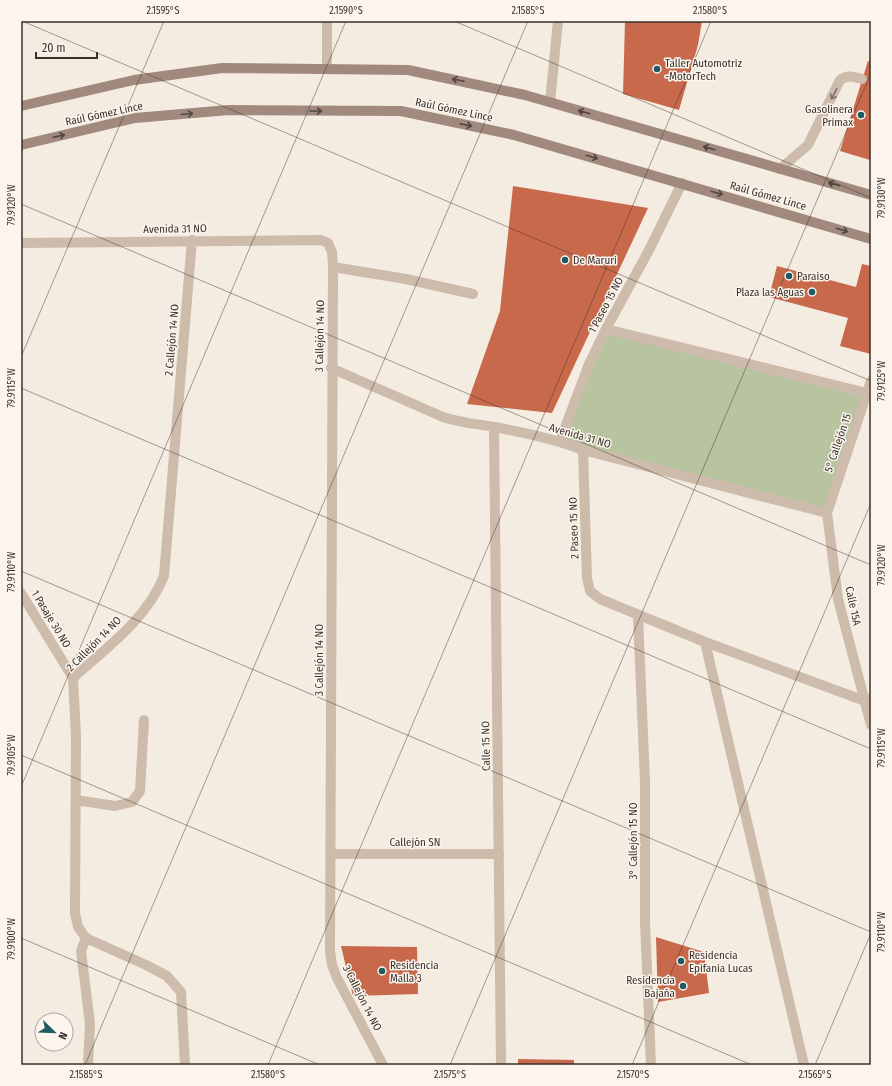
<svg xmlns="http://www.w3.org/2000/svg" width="892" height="1086" font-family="'Fira Sans Condensed',sans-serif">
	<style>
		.green { fill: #b8c4a0 }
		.building { fill: #c8694b }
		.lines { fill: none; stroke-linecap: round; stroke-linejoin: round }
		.lane { stroke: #cdbbac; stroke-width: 10 }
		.street { stroke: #cdbbac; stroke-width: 10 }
		.secondary { stroke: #a18a7d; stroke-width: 10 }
		.oneway { stroke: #544640 }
		.oneway2 { stroke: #7d6f65 }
		.ticks { fill: none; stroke: #3b302b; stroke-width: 1; stroke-opacity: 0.45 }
		.poi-dot { fill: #1f5a5e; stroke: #fbf5ee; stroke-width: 1.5 }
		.labels { text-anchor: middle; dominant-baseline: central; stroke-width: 3; stroke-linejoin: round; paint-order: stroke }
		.poi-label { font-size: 11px; fill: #3b302b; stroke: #fbf5ee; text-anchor: start }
		.street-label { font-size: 11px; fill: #3b302b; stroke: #fbf5ee }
		.neatline { fill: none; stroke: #3b302b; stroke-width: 1.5 }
		.ticks-label { font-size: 10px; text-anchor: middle; fill: #3b302b }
	</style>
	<rect width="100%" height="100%" fill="#f4ebe1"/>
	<path class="green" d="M606,329l261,64 -40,120 -267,-72z"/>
	<path class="building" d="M625,21h77l-4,24 -19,65 -56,-16z
		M868,61l3,1 -1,98 -30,-9z
		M513,186l135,22 -96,205 -85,-9 33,-93z
		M862,264l9,2v88l-31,-8 8,-28 -79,-21 8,-31 79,21z
		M656,937l48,15 5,41 -51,9z
		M341,946l76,1 1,47 -65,2z
		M518,1059l56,1v5h-56z"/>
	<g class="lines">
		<path class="lane" d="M327,21v48
			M550,102l8,-81
			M780,169l28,-24 32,-65c8,-6 14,-3 22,-1
			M333,267l73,12 67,15
			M76,800l39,6 17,-4 8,-11 4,-71
			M331,854h168
			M86,938l-5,13 9,73 -2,41"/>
		<path class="street" d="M21,243l300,-3 7,3 4,9 1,15 -3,684 2,14 5,13 46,87
			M606,329l261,64
			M331,368l112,49c18,6 34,7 52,10 30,6 60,12 88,23l244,63
			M871,381l-44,132 11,86 33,126
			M494,427l7,638
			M560,441l29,-77 17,-35 43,-79 33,-67
			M583,450l4,128 3,13 10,8 105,43 160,59 6,-3
			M21,593l52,85 3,58 -1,177 3,14 8,11 60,27 21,11 14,16 4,73
			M638,616l7,166v140l6,143
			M705,642l99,423
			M73,678c33,-30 74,-59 91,-102l28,-336"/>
		<path class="secondary" d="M21,106l113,-26 88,-12 186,2 117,25 346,100
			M21,145l114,-27 94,-8 172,1 113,24 357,104"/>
	</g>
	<defs><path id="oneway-shaft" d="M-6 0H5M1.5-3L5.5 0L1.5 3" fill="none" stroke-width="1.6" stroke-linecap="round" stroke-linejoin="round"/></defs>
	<g class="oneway">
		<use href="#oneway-shaft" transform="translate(458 80) rotate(-168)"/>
		<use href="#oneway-shaft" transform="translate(316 111)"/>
		<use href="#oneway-shaft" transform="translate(584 112) rotate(-164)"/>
		<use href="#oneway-shaft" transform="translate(187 114) rotate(-5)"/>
		<use href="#oneway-shaft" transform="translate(466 125) rotate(12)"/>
		<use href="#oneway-shaft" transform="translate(59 136) rotate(-13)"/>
		<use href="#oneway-shaft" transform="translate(709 148) rotate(-164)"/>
		<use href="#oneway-shaft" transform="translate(592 157) rotate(16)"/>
		<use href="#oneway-shaft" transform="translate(834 184) rotate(-164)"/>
		<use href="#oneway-shaft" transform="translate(717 193) rotate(16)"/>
		<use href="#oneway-shaft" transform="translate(842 230) rotate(16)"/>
	</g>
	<use class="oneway2" href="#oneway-shaft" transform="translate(834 94) rotate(117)"/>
	<path class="ticks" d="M22,21l849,360M454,21l417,177M21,204l850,361M21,357l143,-336M21,388l850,361M21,571l850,361M21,755l731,310M21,787l325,-766M21,938l299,127M85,1065l443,-1044M268,1065l443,-1044M450,1065l421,-992M632,1065l239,-562M815,1065l56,-132"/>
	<g class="poi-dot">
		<circle cx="657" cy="69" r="4"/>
		<circle cx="861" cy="115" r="4"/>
		<circle cx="565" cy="260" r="4"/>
		<circle cx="789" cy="276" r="4"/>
		<circle cx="812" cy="292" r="4"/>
		<circle cx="681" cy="961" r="4"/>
		<circle cx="382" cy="971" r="4"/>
		<circle cx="683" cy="986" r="4"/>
	</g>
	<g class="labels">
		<g class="poi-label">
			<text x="665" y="63">Taller Automotriz<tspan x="665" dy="13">-MotorTech</tspan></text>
			<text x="853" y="109" text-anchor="end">Gasolinera<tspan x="853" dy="13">Primax</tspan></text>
			<text x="573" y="260">De Maruri</text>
			<text x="797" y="276">Paraiso</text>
			<text x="804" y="292" text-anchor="end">Plaza las Aguas</text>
			<text x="689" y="955">Residencia<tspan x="689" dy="13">Epifania Lucas</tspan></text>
			<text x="390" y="965">Residencia<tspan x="390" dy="13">Malla 3</tspan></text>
			<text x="675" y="980" text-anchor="end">Residencia<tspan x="675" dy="13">Bajaña</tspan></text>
		</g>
		<g class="street-label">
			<text transform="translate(454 110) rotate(12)">Raúl Gómez Lince</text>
			<text transform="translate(104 114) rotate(-12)">Raúl Gómez Lince</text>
			<text transform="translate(768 196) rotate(16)">Raúl Gómez Lince</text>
			<text transform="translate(175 229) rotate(-1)">Avenida 31 NO</text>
			<text transform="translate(606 305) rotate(-62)">1 Paseo 15 NO</text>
			<text transform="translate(320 336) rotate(-89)">3 Callejón 14 NO</text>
			<text transform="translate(172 340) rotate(-85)">2 Callejón 14 NO</text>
			<text transform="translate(580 436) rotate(16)">Avenida 31 NO</text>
			<text transform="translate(838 443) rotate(-71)">5° Callejón 15</text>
			<text transform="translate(574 528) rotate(-92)">2 Paseo 15 NO</text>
			<text transform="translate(853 606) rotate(78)">Calle 15A</text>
			<text transform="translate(51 619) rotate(59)">1 Pasaje 30 NO</text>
			<text transform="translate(94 644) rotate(-45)">2 Callejón 14 NO</text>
			<text transform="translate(319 660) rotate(-90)">3 Callejón 14 NO</text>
			<text transform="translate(486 746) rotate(-91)">Calle 15 NO</text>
			<text transform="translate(633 841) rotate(-90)">3° Callejón 15 NO</text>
			<text x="415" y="842">Callejón SN</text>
			<text transform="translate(362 998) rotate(63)">3 Callejón 14 NO</text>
		</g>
	</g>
	<rect width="892" height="1086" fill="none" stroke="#fbf5ee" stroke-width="44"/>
	<g transform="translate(54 1032) rotate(113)"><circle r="19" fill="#fbf5ee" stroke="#aea6a0"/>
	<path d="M0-3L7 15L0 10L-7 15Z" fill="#1f5a5e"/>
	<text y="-6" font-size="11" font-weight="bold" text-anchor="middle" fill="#3b302b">N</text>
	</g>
	<path d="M36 52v6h61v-6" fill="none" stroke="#3b302b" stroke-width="2"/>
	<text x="42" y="52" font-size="12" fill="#3b302b" stroke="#fbf5ee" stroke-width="3" paint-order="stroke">20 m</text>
	<rect x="22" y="22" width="848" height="1042" class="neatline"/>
	<g class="ticks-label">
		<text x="163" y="14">2.1595°S</text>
		<text x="346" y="14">2.1590°S</text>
		<text x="528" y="14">2.1585°S</text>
		<text x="710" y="14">2.1580°S</text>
		<text transform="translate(881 198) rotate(-90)" y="4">79.9130°W</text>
		<text transform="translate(11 205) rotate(-90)" y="4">79.9120°W</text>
		<text transform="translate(881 381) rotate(-90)" y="4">79.9125°W</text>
		<text transform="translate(11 388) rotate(-90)" y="4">79.9115°W</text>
		<text transform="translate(881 565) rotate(-90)" y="4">79.9120°W</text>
		<text transform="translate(11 572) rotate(-90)" y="4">79.9110°W</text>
		<text transform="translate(881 748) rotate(-90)" y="4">79.9115°W</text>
		<text transform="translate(11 755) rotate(-90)" y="4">79.9105°W</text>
		<text transform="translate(881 932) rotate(-90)" y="4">79.9110°W</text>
		<text transform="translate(11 939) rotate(-90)" y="4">79.9100°W</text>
		<text x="86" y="1078">2.1585°S</text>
		<text x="268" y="1078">2.1580°S</text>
		<text x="450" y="1078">2.1575°S</text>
		<text x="633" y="1078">2.1570°S</text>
		<text x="815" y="1078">2.1565°S</text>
	</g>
</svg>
